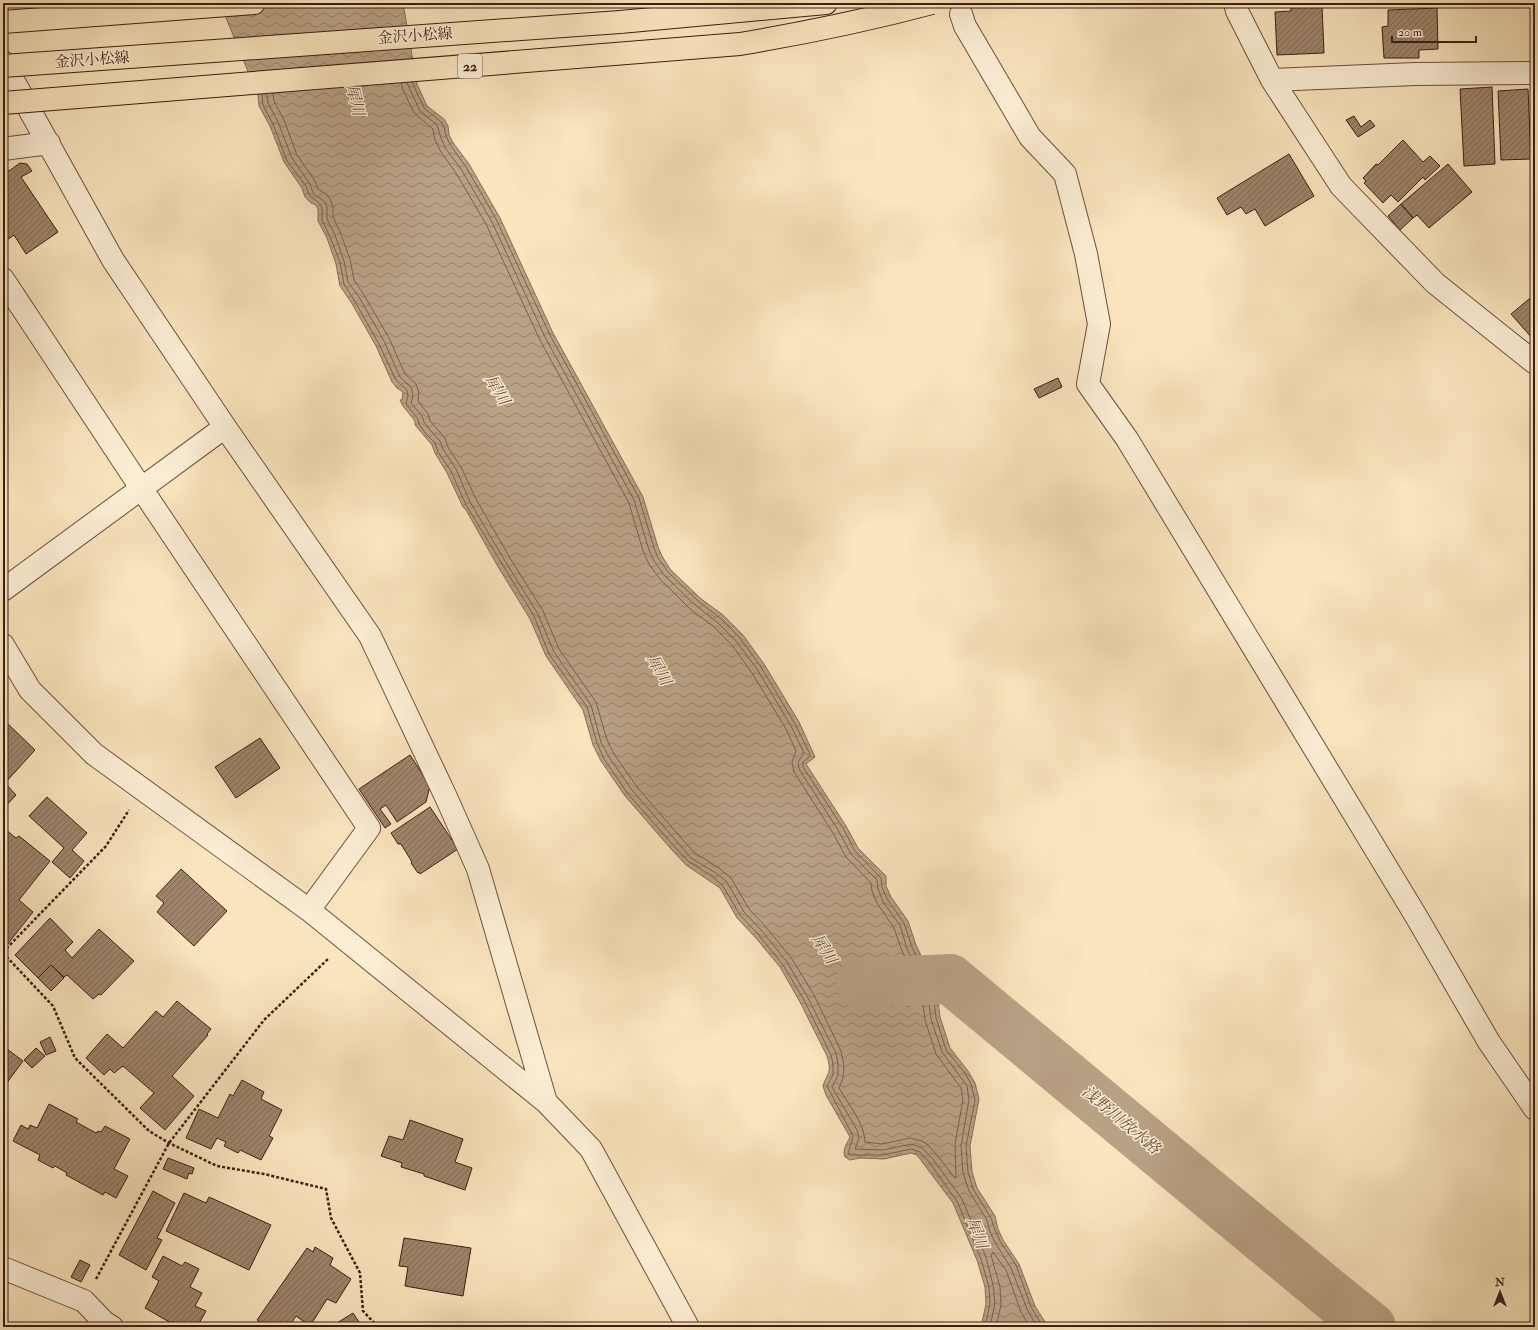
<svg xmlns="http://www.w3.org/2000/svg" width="1538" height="1330" font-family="'IM FELL Double Pica','Noto Serif JP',serif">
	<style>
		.water { fill: url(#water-waves); stroke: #876d57 }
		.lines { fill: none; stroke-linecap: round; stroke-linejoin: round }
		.shore { stroke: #7a604c; stroke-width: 1 }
		.river { stroke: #b9a184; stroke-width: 50 }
		.building { fill: url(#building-hatch); stroke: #3b1e13 }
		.minor-casing { stroke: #6b503e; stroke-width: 24 }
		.primary-casing { stroke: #3b1e13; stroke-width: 24 }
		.path { stroke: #3b1e13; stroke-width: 2.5; stroke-dasharray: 3 2; stroke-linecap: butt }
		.minor { stroke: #fceed5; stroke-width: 22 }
		.primary { stroke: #fae5be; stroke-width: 22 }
		.primary-bridge-casing { stroke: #3b1e13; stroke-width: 24; stroke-linecap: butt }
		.primary-bridge { stroke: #fae5be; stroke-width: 22 }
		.labels { text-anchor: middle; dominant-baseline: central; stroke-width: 3; stroke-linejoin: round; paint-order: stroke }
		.shield { fill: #fceed5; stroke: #755c4d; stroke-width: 1 }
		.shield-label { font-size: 14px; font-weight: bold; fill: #3b1e13 }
		.street-label { font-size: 15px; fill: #3b1e13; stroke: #fceed5 }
		.water-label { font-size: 16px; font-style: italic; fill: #674c3b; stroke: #fceed5 }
	</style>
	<defs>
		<pattern id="water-waves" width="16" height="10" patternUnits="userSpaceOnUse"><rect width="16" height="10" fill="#b9a184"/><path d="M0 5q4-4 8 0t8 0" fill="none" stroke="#98836b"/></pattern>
		<pattern id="building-hatch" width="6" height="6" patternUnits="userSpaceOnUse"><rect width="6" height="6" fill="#9e856c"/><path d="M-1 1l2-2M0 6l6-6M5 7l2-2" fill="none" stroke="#826c58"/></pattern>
	</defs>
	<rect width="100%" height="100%" fill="#fae5be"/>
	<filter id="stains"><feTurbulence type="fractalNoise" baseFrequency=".005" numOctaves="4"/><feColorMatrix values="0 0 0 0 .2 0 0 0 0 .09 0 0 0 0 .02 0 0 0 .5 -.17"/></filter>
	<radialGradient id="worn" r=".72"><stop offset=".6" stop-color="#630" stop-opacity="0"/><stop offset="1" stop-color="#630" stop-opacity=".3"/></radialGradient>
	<path class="water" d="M220,3h183l14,81 10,22 17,13 4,7 1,9 5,9 15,20 31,54 53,115 90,164 15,50 4,9 8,13 30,29 23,17 20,20 21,29 35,58 16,35 -9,7 40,62 12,22 28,28v10l5,11 17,24 8,24 10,21 12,35 2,16 10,31 18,23 7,12 4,16 -9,47 2,26 5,16 18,28 3,13 5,11 16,24 16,42 13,21h-67l5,-23 -1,-17 -8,-27 -24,-57 -36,-48 -6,-2 -27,6 -24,-1 -10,2 -5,-3c-3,-7 2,-14 5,-20l-24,-42 -3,-9c5,-15 9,-12 4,-30l-27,-54 -20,-35 -25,-30 -18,-19 -17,-30 -34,-23 -15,-16 -46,-53 -24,-35 -8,-16 -10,-35 -37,-54 -16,-37 -33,-54 -31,-55 -3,-3 -16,-34 -12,-20 -3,-8 -17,-20v-4l-12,-15 -3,-6h2l1,-8 -6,-4 -5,-6 -16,-36 -25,-44 -11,-16 -4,-22 -9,-26 -9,-17v-12l-2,-4 -5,-2 -6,-6 -3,-9 -18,-26 -14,-36 -11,-20 -1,-10z"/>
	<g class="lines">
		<path class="shore" d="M412,82l12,26 17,14 3,5 2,9 5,10 15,21 30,52 54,116 89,163 15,50 4,10 10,14 30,29 22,17 20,20 21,29 34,57 14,28 1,4 -7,6v5l40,61 12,23 26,27 1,9 5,12 17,24 8,24 10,21 12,34 2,16 10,32 19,23 6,11 4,16 -9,46 2,26 5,17 18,29 4,12 5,11 16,24 15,42 12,20
			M407,83l13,28 17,14 4,13 5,11 15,20 31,53 53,115 89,163 15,50 5,11 10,14 30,29 23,18 19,19 21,28 34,57 13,27 -6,9 1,7 39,61 13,24 26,26 1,9 5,13 17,23 7,24 11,21 11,33 2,16 11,33 25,34 2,14 -8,46 2,27 6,18 18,29 3,12 6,12 15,24 16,41 10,18
			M273,93l1,8 10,19 13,35 18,26 3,8 8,5 4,5 3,8v10l7,15 10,27 4,21 10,15 25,43 16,36 11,10 3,9 -1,8 10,13 2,7 15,17 3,9 13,20 15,32 34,59 33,53 16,38 37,53 11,38 7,14 23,33 45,52 13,14 24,15 12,10 18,31 17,18 26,32 22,36 27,56 3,15 -1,12 -4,10c10,18 25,34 26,54l17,2 28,-6 12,3 5,3 10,11 17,22 2,1 -1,-34 8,-44 -2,-12 -25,-34 -11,-34 -2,-16 -11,-32 -10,-21 -8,-23 -17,-25 -5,-12 -1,-8 -25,-26 -13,-24 -39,-61 -2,-10 4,-11 -10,-22 -34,-56 -20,-28 -19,-19 -23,-17 -30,-30 -11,-15 -6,-13 -14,-48 -89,-163 -54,-116 -30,-51 -15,-21 -6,-12 -2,-11 -19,-16 -11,-23 -2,-7
			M262,94l1,11 10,19 14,37 19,25 3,9 11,9 2,4v12l8,17 10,25 4,22 10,16 25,44 17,36 11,10 1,6 -2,8 12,15 1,5 7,10 9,9 3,9 13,19 15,34 68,111 15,38 38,53 10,36 7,16 24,35 46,52 14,15 25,16 10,9 17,29 18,19 25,31 21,35 27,55 2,9v11l-6,11 26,50 -5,18 3,1h32l28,-6 9,3 9,10 28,39 24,58 8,28 1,16 -5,24
			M267,94l1,9 10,19 14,36 18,26 3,9 12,9 2,5v12l8,16 9,26 4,21 11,15 25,44 16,36 11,10 2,8 -2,8 11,13 2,6 6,8 10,11 3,8 13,20 14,33 35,59 33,53 16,38 37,53 10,37 8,15 23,33 46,53 13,15 25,15 11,9 17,30 18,19 25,31 21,36 28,55 2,11v11l-6,12 25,43 2,8 -4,11 28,1 29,-6 10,4 11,11 29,40 24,58 7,28 2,18 -5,24
			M996,1327l5,-22 -1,-18 -9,-32 2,-3 13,18 15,42 9,15"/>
		<path class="river" d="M861,983l89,-4 380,315 41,33"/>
	</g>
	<path class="building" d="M1322,6l2,47 -47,2 -2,-43 16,-1v-4z
		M1437,8l1,41 -19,1v8h-35l-2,-31 6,-1v-16z
		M1492,87l3,77 -31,2 -4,-77z
		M1528,89l3,70 -30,1 -3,-69z
		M1354,116l7,11 9,-7 5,6 -17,11 -12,-17z
		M1403,140l20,22 7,-6 10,10 -15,14 -2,-3 -25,25 -7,-7 -8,8 -19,-20 2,-2 -3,-3 13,-14 2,1z
		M1289,154l25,42 -49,30 -10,-17 -9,5 -5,-7 -14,8 -10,-17z
		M20,163l7,1 5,7 -11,6 37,55 -32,22 -12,-19 -11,8v-76l1,-1 5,5z
		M1448,164l24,28 -43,36 -12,-13 -4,3 -12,-14z
		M1401,204l12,14 -13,12 -12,-14z
		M1535,294v41l-3,3 -21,-24z
		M1058,378l4,9 -23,11 -5,-9z
		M6,722l29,28 -30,33 11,12 -13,14v-84z
		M260,738l20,30 -44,30 -21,-31z
		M410,755l20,31 -4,16 -29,20 -11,-17 -6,4 11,15 -6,4 -26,-39z
		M47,797l40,36 -15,17 12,11 -14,17 -18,-16 12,-14 -35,-32z
		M430,807l28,42 -38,25 -1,-2 -1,1 -7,-10 1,-1 -11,-18h-3l-7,-11z
		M6,830l10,8 3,-2 31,25 -31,39 14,12 -26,33 -4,-3v-34l2,-2 -2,-1v-73z
		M181,869l46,42 -33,35 -37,-34 7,-9 -8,-7z
		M50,918l23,24 -8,8 7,8 27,-29 35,32 -33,34 -2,-1 -6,5 -26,-24 -3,2 -13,-12 -13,13 -23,-23z
		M51,965l13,13 -13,13 -13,-13z
		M177,1001l34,28 -4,5 1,1 -36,41 22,20 -29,34 -25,-22 14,-15 -31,-27 -9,7 -4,-4 -6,6 -18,-17 21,-24 16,14 33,-37 7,6z
		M50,1037l6,14 -10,4 -6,-13z
		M3,1046l20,15 -17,23 -3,-2z
		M36,1048l9,8 -13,12 -8,-8z
		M242,1080l22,12 -3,7 21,11 -13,26 4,2 -12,22 -21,-10 -2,3 -14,-7 2,-4 -9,-4 -6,11 -25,-11 13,-29 19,9 12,-24 3,2z
		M49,1104l29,15 -2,3 20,11 2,-2 3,1 4,-6 25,13 -16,30 14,7 -12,22 -11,-6 -2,3 -37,-20 1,-2 -12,-7 -2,2 -15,-8 2,-5 -27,-14 8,-16 7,4 2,-4 7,3z
		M410,1120l53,19 -8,23 17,6 -7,22 -41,-14v-2l-23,-7 1,-4 -21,-7 8,-20 14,4z
		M168,1158l26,10 -2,6 -3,-1 -2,6 -24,-10z
		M153,1191l22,12 -18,35 5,2 -16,30 -27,-15z
		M184,1193l22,10 3,-6 62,28 -22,45 -83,-39z
		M404,1238l67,10 -8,48 -58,-10 3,-19 -9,-1z
		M315,1247l18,11 -3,7 21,14 -15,24 -9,-4 -17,27 -14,-10 -7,11h-22l-10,-7 50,-72 6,4z
		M163,1256l19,10 3,-4 14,7 -9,18 12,6 -7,13 11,5 -9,16h-19l-33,-19 14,-27 -7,-4z
		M80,1260l10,5 -9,17 -10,-5z
		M353,1313l6,9 -6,5h-13l-3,-4z
		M573,1323l4,4h-9z"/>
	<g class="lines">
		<g class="minor-casing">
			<path id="minor" d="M1235,3l2,8 35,69 69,106 94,97 100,80
				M961,14l4,12 65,111 35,37 21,80 13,70 -11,60 39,55 289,477 73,126 46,67
				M3,62l110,198 112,167 145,209 76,161 32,72 68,233 45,47 97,178
				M1272,80l143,-6 120,-1
				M3,149l46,-6
				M3,279l138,209 228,340 -60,82 -215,-156 -64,-64 -27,-45
				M3,590l222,-163
				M309,910l237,192
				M3,1268l81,33 20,21 8,5"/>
		</g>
		<g class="primary-casing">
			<path id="primary" d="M3,22l251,-19
				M620,22l206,-19"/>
		</g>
		<path class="path" d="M3,952l103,-106 23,-36
			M3,953l50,53 22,52 74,73 20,12 48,23 47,8 62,15 5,29 29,55 3,38 15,16
			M96,1279l73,-136 95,-123 65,-62"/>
		<use href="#minor" class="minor"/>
		<use href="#primary" class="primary"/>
		<g class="primary-bridge-casing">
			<path id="primary-bridge" d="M3,66l617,-44
				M3,103l737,-59c65,-11 128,-24 192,-41"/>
		</g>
		<use href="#primary-bridge" class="primary-bridge"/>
	</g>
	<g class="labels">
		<rect class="shield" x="458" y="54" width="24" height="24" rx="3"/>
		<g class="shield-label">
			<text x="470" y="66">22</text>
		</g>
		<g class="street-label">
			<text transform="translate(415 36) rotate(-4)">金沢小松線</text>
			<text transform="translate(92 60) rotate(-4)">金沢小松線</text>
		</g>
		<g class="water-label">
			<text transform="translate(355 100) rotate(76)">犀川</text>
			<text transform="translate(497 390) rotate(59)">犀川</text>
			<text transform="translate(659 670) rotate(61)">犀川</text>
			<text transform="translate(824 949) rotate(57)">犀川</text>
			<text transform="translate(1121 1120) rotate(40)">浅野川放水路</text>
			<text transform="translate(977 1233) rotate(70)">犀川</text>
		</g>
	</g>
	<rect width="1538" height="1330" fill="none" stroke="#fae5be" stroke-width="16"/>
	<rect x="4" y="4" width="1530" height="1322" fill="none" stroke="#3b1e13" stroke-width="2"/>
	<rect x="8" y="8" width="1522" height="1314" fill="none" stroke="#3b1e13"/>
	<g transform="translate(1500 1292)" stroke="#fceed5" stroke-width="3" paint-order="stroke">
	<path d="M0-3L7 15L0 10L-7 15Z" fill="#3b1e13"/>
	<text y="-6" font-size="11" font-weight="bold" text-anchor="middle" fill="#3b1e13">N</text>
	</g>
	<path d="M1392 36v6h84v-6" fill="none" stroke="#3b1e13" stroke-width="2"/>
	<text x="1398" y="36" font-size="12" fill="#3b1e13" stroke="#fceed5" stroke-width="3" paint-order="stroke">20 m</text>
	<rect width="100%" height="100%" filter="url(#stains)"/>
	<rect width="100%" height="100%" fill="url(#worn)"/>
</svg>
